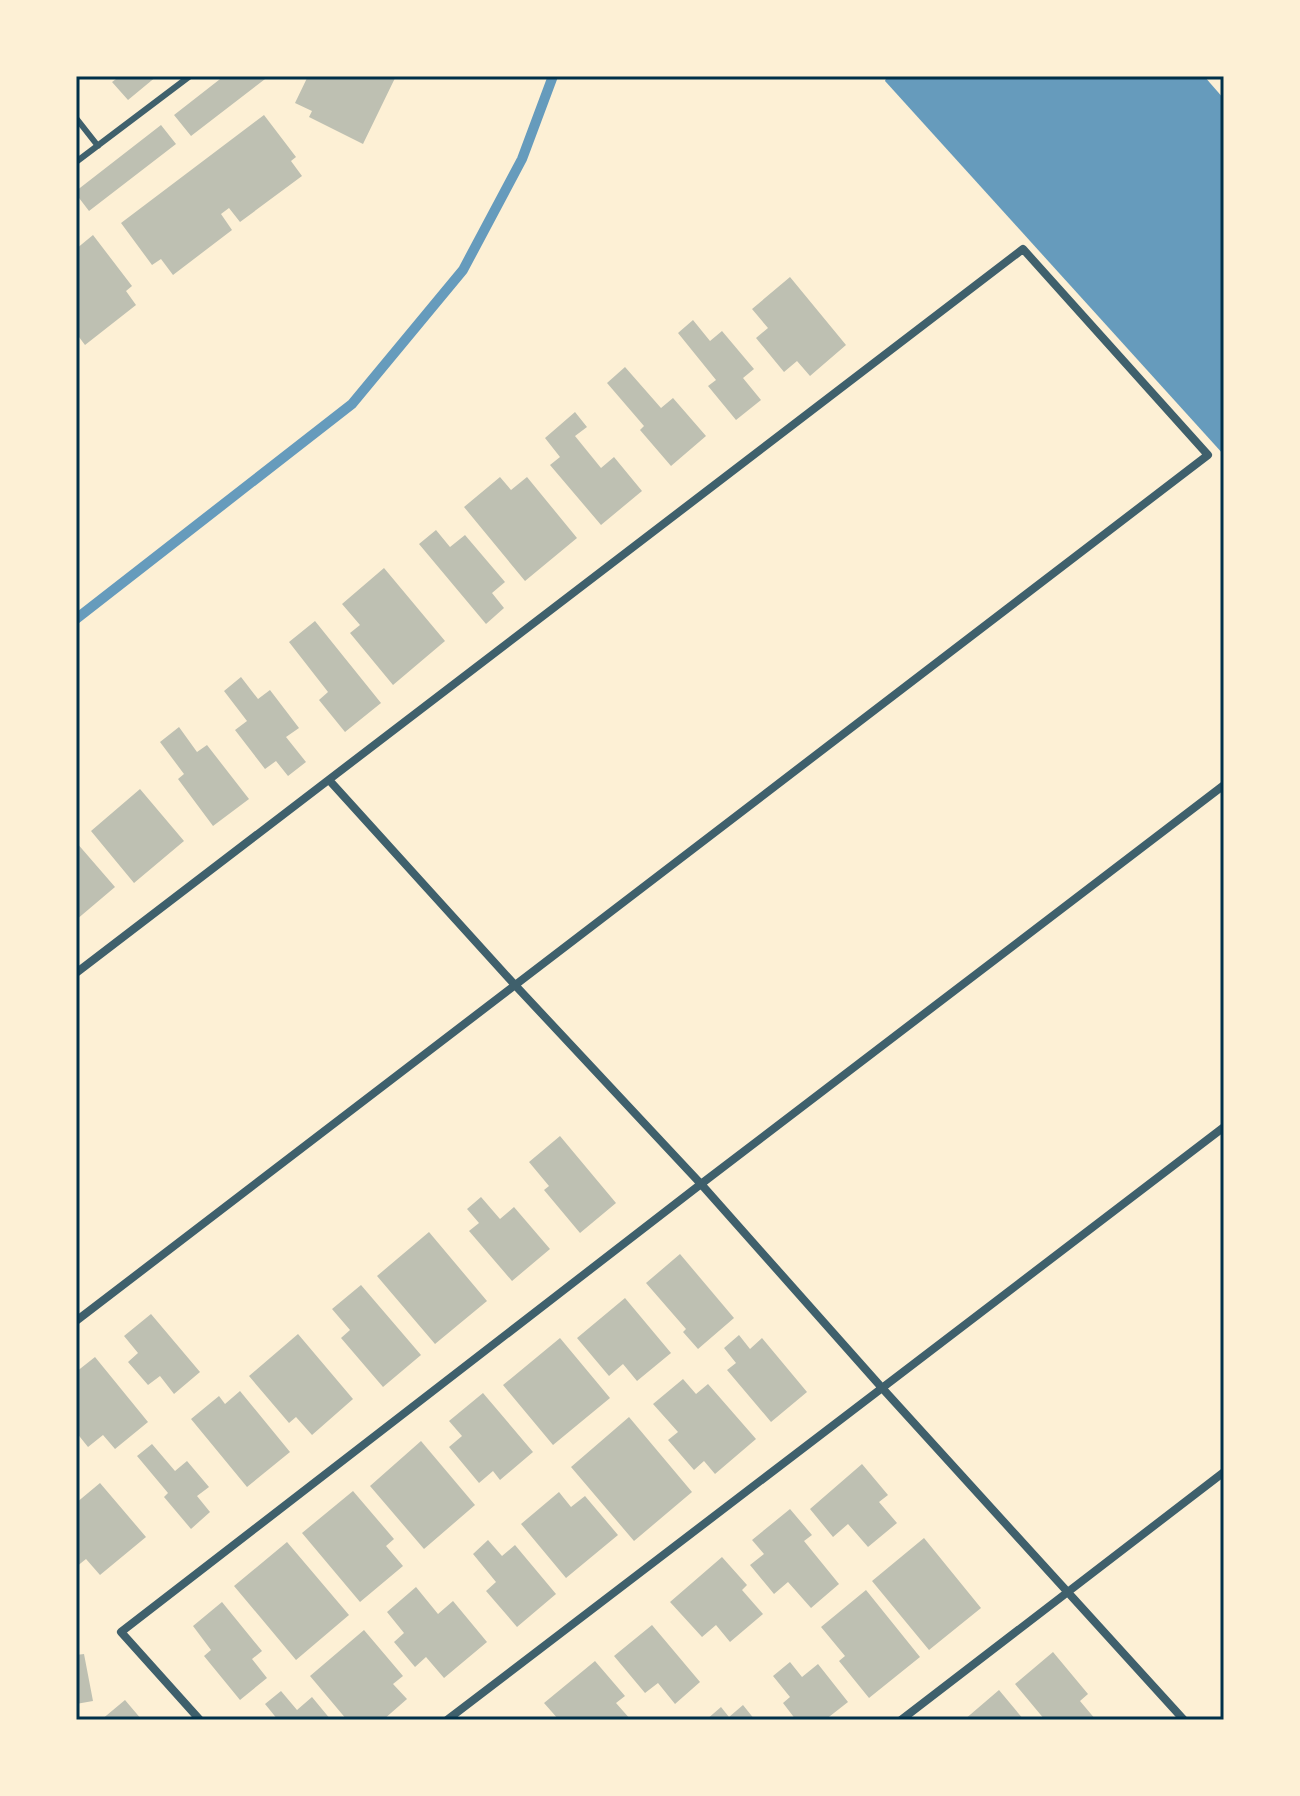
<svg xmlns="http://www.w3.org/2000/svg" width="1300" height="1796" font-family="'Fira Sans',sans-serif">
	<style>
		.water { fill: #669bbc }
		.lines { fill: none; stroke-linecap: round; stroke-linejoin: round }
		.stream { stroke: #669bbc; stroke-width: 10 }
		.building { fill: #bec0b2 }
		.service { stroke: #3f606c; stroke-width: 6 }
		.minor { stroke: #3f606c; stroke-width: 8 }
		.neatline { fill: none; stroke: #003049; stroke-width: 3 }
	</style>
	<rect width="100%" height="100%" fill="#fdf0d5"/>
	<path class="water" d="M887,76h317l20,23v356l-339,-374z"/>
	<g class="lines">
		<path class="stream" d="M76,619l276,-215 111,-134 59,-111 31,-83"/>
	</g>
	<path class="building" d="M120,76h37l-29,24 -16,-18z
		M224,76h45l-78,60 -17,-21z
		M308,76h88l-33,68 -54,-27 3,-6 -17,-8z
		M264,115l32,42 -5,4 11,15 -62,46 -11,-14 -8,6 11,16 -59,45 -12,-16 -9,6 -31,-42z
		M161,125l15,19 -87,67 -13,-17v-3z
		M93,235l39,51 -6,5 10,14 -51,40 -9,-12v-84z
		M790,277l56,68 -36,31 -13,-15 -13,11 -28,-34 12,-10 -16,-19z
		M693,320l17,21 12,-10 32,38 -11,9 18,22 -25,20 -28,-34 8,-6 -38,-47z
		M625,367l36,41 12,-10 33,38 -35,30 -31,-36 4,-4 -37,-43z
		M575,412l12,15 -12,9 26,32 13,-11 28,34 -41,34 -51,-60 10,-8 -15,-19z
		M500,477l11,13 16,-13 50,61 -52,43 -61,-74z
		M436,530l14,17 15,-12 40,47 -13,11 12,15 -18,16 -67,-80z
		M384,568l61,73 -52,44 -43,-52 10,-8 -18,-21z
		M315,621l66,82 -36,29 -26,-32 9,-8 -39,-50z
		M241,677l17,22 12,-9 29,38 -13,9 20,25 -18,14 -12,-15 -11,8 -30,-39 12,-9 -23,-30z
		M179,727l18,25 10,-7 42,54 -36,27 -35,-47 6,-5 -24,-32z
		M140,789l44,52 -50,42 -43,-52z
		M76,842l39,45 -39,33z
		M560,1136l56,67 -36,30 -36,-43 5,-4 -20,-24z
		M481,1197l19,22 14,-12 36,42 -38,32 -43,-50 10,-8 -12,-14z
		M429,1232l58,69 -52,43 -58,-68z
		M680,1254l54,64 -36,31 -15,-17 3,-3 -40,-46z
		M361,1285l60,70 -38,32 -42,-49 9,-8 -18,-21z
		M625,1298l46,55 -34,28 -14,-17 -14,12 -32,-38z
		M151,1314l49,58 -26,22 -14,-18 -12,9 -20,-23 10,-9 -14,-17z
		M298,1334l55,65 -41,36 -16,-18 -7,6 -40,-47z
		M739,1335l11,14 12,-11 45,54 -36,30 -44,-52 9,-7 -12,-15z
		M560,1338l50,60 -57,47 -50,-60z
		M95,1357l53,65 -33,27 -12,-14 -15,12 -12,-15v-60z
		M683,1379l13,15 12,-10 48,55 -41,35 -11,-13 -10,9 -26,-30 10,-8 -25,-28z
		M240,1391l50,61 -43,35 -56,-68 28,-23 6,8z
		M483,1393l50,59 -33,28 -7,-9 -14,12 -30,-36 13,-11 -13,-15z
		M629,1417l63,75 -58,49 -63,-74z
		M421,1441l54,64 -51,44 -54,-63z
		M152,1444l23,27 12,-10 22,26 -12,9 13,16 -19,17 -27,-32 4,-4 -31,-37z
		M862,1464l26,31 -9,7 18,21 -29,24 -20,-23 -15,13 -23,-28z
		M100,1483l46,54 -46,38 -14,-16 -10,8v-64z
		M353,1491l41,48 -8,7 17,20 -43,36 -58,-69z
		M559,1492l12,15 14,-11 33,39 -52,43 -45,-54z
		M790,1509l22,26 -8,6 35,43 -28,24 -23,-26 -14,12 -24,-29 14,-11 -12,-14z
		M924,1538l57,70 -52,42 -57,-69z
		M488,1540l14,16 13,-11 41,49 -39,33 -31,-36 10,-9 -23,-28z
		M287,1542l62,73 -53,45 -62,-74z
		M722,1557l25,28 -5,5 21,24 -33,28 -14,-17 -14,12 -32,-35z
		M416,1587l22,27 15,-13 34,41 -43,36 -18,-21 -11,10 -21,-25 10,-9 -17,-21z
		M866,1590l54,67 -51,41 -30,-37 6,-5 -24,-29z
		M222,1602l40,49 -10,8 15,19 -27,22 -36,-44 7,-6 -18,-24z
		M652,1625l48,57 -25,22 -17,-21 -13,10 -31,-37z
		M364,1630l39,46 -10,8 14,15 -24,21h-36l-37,-44z
		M1053,1652l35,42 -8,7 16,19h-51l-30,-36z
		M84,1654l9,47 -17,3v-49z
		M595,1661l30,35 -9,7 15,17h-72l-15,-17z
		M790,1662l12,15 16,-13 30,38 -23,18h-29l-13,-17 7,-6 -17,-21z
		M999,1690l25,30h-60z
		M281,1691l16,19 15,-13 19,23h-53l-13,-16z
		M125,1700l17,20h-41z
		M743,1705l12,15h-49l15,-13 8,10z"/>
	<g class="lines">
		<path class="service" d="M76,118l22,28
			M76,162l114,-86"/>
		<path class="minor" d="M329,780l185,204 187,200 182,205 301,331
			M76,973l947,-724 185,206 -1132,866
			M200,1720l-79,-88 580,-448 523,-399
			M447,1720l777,-593
			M901,1720l323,-248"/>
	</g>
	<rect width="1300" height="1796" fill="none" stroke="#fdf0d5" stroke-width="156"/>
	<rect x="78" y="78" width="1144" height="1640" class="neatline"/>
</svg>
